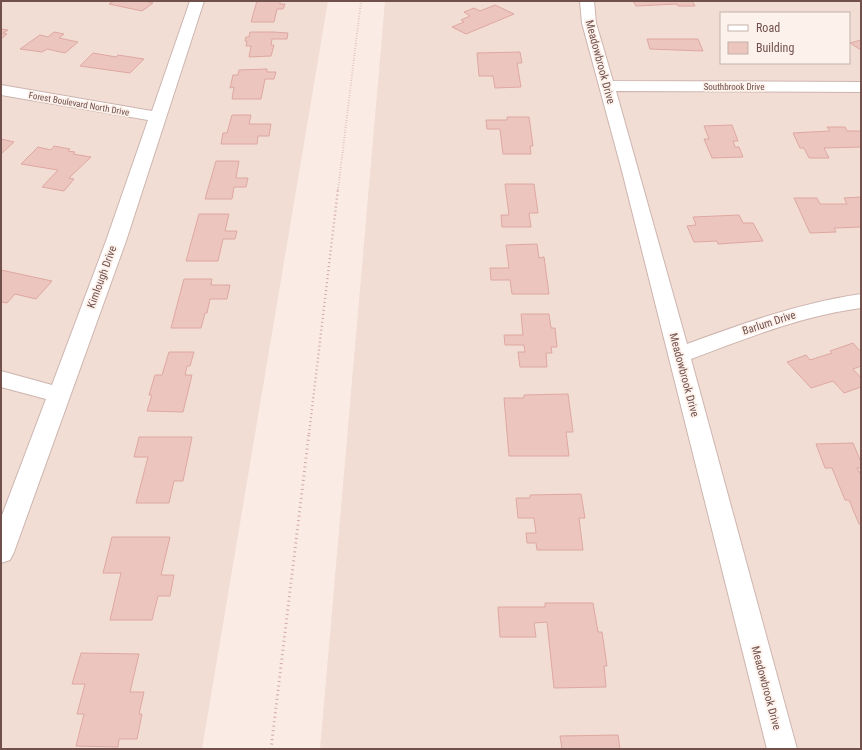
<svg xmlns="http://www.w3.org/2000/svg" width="862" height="750" font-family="'Roboto Condensed',sans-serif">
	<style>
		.residential { fill: #f1ddd4; fill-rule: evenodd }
		.building { fill: #edc5bf; stroke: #dea8a1 }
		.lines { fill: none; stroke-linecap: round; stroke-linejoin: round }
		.minor-casing { stroke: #cdb5af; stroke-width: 2 }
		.path-far2 { stroke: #d2a9a2; stroke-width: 2; stroke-dasharray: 0.5 2; stroke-linecap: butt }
		.path-far1 { stroke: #d2a9a2; stroke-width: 2.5; stroke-dasharray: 1 3; stroke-linecap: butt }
		.path { stroke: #d2a9a2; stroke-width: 3; stroke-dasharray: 1 3.5; stroke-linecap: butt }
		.minor { fill: #fff; fill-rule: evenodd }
		.labels { text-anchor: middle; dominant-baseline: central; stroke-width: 3.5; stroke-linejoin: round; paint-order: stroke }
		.far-street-label { font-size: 9px; fill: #71504c; stroke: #fdf1eb }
		.street-label { font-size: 11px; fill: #71504c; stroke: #fdf1eb }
	</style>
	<rect width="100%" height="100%" fill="#faece5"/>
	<path class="residential" d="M1,1h327l-126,748h-201z
		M385,1h476v748h-541zM721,13h128v50h-128z"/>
	<path class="building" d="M114,1h30l9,2 -11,8 -33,-7z
		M257,1h23v3h5l-2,5h-6l-3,13h-23z
		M633,1h59l3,5h-17l-1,-2 -41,2z
		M495,5l19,9 -48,20 -14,-7 12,-5 -3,-2 9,-4 -6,-4 10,-4 6,3z
		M1,29l7,1 -5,3 4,1 -6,5z
		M54,32l10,2 -5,4 19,4 -13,11 -18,-4 -5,3 -22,-3 20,-14 8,2z
		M250,32h23l15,1 -1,6h-15l-1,6h3l-3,11 -22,1 2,-11h-5l1,-5h-2l1,-4h3z
		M647,39h51l5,12 -53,-2z
		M861,40v10l-11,-7z
		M520,52l2,11h-5l4,24 -26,1 -2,-12h-14l-2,-23z
		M93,53l23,4 2,-2 26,4 -14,14 -50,-7z
		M267,69v3h9l-2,7h-9l-4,20h-29l2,-12 -4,1 3,-13h5l1,-5z
		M232,115h19l-2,9h22l-2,12h-11l-1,8h-36l2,-11h4z
		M507,117h22l4,29h-3l1,8h-28l-3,-25h-13l-1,-9h21z
		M732,125l6,16h-5l2,6h4l4,10 -31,1 -8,-19h5l-5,-13z
		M827,127h18l2,4h14v16l-37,1 5,10h-20l-5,-10h-4l-7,-15 37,-2z
		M1,139l13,3 -13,12z
		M54,146l16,3 -2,2 7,1 -2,2 18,3 -22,21 5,1 -10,12 -22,-4 16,-17 -37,-6 17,-17 13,3z
		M216,161h23l-3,17h12l-2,9h-12l-2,12h-27z
		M505,184h29l4,29h-9l2,14h-29l-1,-12h8z
		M861,197v30l-27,1 2,4 -26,1 -16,-35h23l3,6h27l-3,-6z
		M199,214h30l-4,17h12l-2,8h-12l-5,22h-32z
		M739,215l4,8h10l10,18 -45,3 -1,-3 -23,1 -7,-16 9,-1 -3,-8z
		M537,244l2,14 5,-1 5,37h-37l-2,-14h-19l-1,-12h19l-3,-23z
		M1,270l51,11 -16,18 -21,-5 -8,9 -6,-1z
		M184,279h28l-1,6h19l-3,14h-17l-3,14h-2l-4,15h-30z
		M521,314h28l2,14h4l2,19h-6l1,6h-6l1,14h-27l-2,-15h7l-1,-7h-19l-1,-10h19z
		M853,343l8,9v14l-8,3 8,9v9l-17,6 -11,-12 -22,7 -24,-26 19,-7 4,5 22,-7 -2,-2z
		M169,352h25l-4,14h-3l-2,9h7l-9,37 -36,-1 5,-16h-3l6,-20h7z
		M568,394l5,38h-7l3,24h-60l-5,-58h20v-3z
		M139,437h53l-9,44h-9l-5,22h-33l12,-46h-14z
		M853,443l8,19v6h-4l4,7v49h-2l-10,-24h-4l-13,-32h-7l-9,-24z
		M581,494l4,24h-6l4,32h-46l-1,-7h-9l-1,-10h10l-2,-15h-16l-2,-20h14v-3z
		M112,537h58l-9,38h13l-4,21h-12l-6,24h-42l11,-47h-18z
		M545,603h48l5,29h4l5,34h-3l2,21 -52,1 -7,-66 -13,1 2,14h-36l-2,-30h47z
		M81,653l58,1 -9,38h14l-5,22h3l-5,25h-18l-1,8 -42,-1 8,-32h-7l8,-30h-13z
		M618,735l2,14h-58l-2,-13z"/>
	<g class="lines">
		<g class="minor-casing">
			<path id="minor" d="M190,1h14l-78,240 -112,311 -4,8 -9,3v-45l45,-119 -45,-12v-16l51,14 54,-144 42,-121 -147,-25v-10l151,26z
				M580,1h14l2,22 17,58 248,1v10l-245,-1 71,253c57,-21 113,-41 174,-50v14c-60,8 -114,30 -170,51l106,390h-30l-145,-578 -40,-148z"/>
		</g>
		<path class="path-far2" d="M338,190l23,-189"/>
		<path class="path-far1" d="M309,434l29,-245"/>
		<path class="path" d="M271,749l38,-316"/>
		<use href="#minor" class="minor"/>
	</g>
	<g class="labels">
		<g class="far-street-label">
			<text x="734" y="87">Southbrook Drive</text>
			<text transform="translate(79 104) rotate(10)">Forest Boulevard North Drive</text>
		</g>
		<g class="street-label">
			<text transform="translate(600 62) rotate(75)">Meadowbrook Drive</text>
			<text transform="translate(102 277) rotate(-70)">Kimlough Drive</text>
			<text transform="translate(769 323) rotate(-18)">Barlum Drive</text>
			<text transform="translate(684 375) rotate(75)">Meadowbrook Drive</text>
			<text transform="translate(766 688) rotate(75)">Meadowbrook Drive</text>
		</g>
	</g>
	<rect width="862" height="750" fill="none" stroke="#71504c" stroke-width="4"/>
	<rect x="720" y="12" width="130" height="52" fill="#fdf1eb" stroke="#c5b1ab"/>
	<rect x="728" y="25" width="20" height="6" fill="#ffffff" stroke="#c5b1ab"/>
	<text x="756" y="32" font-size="12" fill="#71504c">Road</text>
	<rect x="728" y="42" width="20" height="12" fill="#edc5bf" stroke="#c5b1ab"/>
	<text x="756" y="52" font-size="12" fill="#71504c">Building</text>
</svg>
